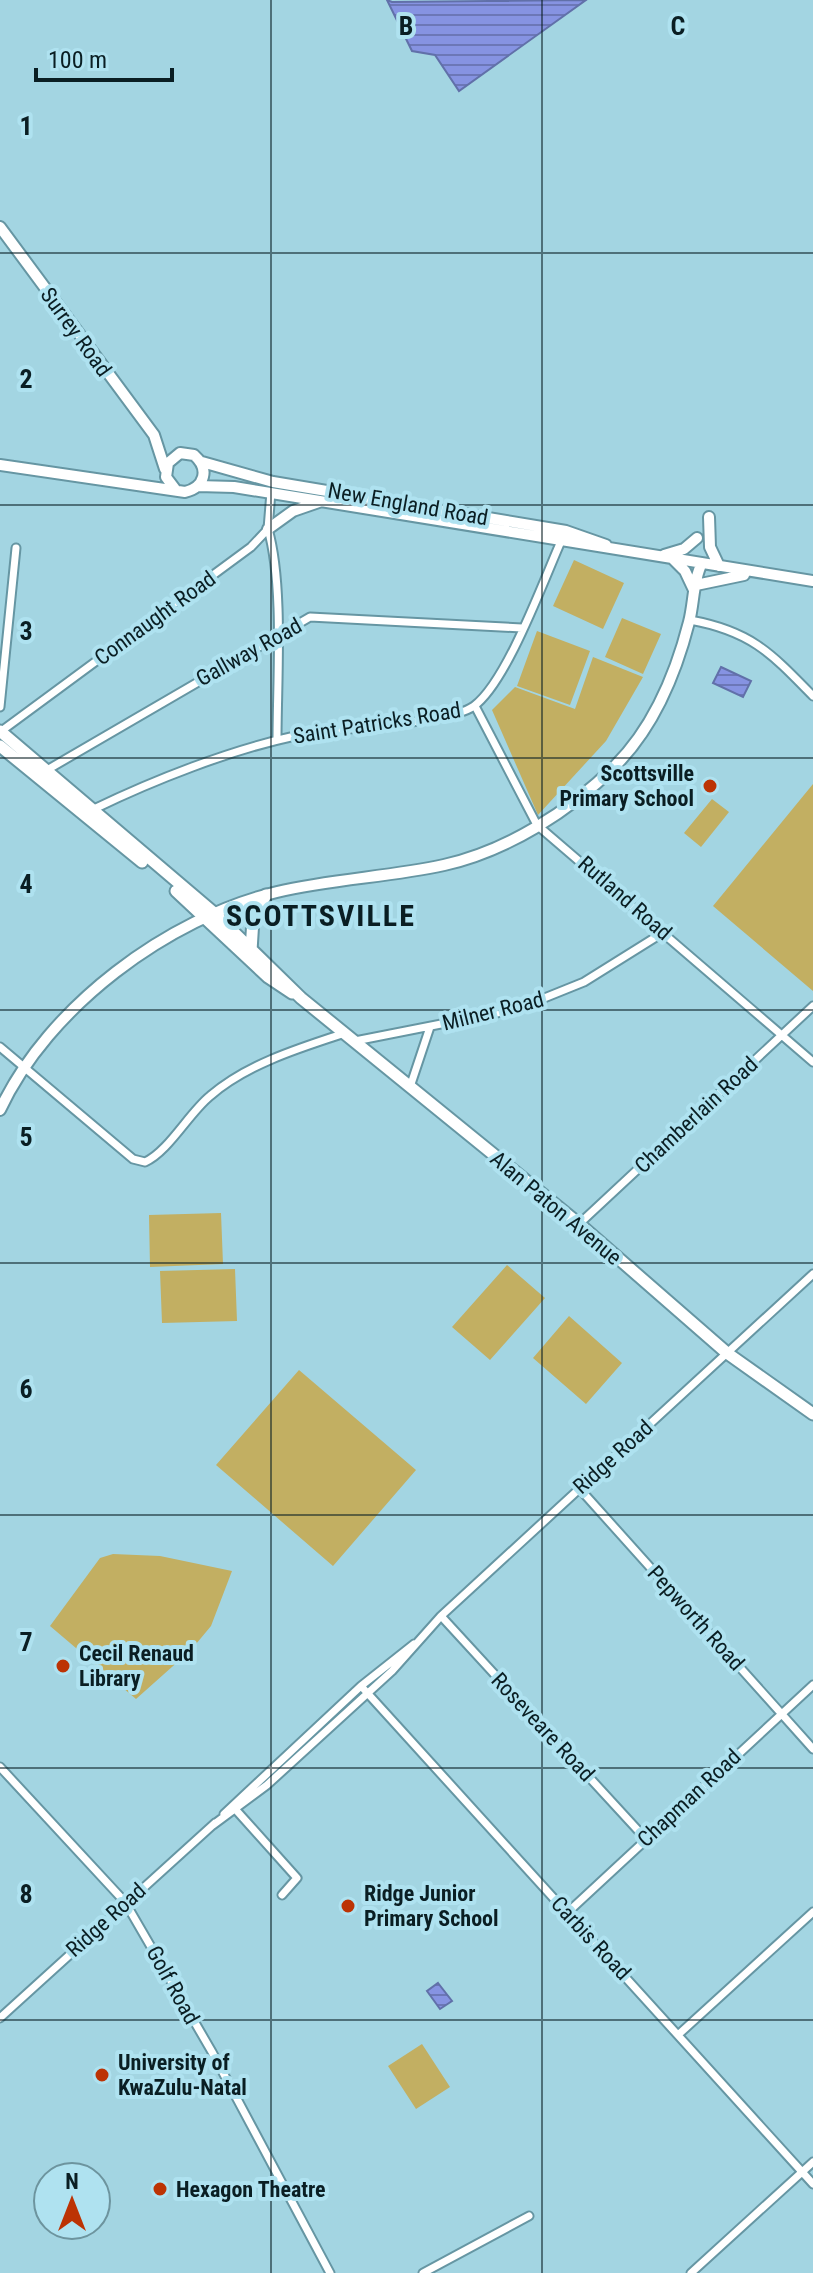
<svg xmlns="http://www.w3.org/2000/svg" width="813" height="2273" font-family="'Roboto Condensed',sans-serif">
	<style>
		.green { fill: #c2af62 }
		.water { fill: url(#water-rules); stroke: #6170a9; stroke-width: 2 }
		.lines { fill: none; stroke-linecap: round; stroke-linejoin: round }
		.street-casing { stroke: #6696a3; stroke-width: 11 }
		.secondary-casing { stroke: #6696a3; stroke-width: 14 }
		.primary-casing { stroke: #6696a3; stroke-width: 15 }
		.street { stroke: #fff; stroke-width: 7 }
		.secondary { stroke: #fff; stroke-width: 10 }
		.primary { stroke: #fff; stroke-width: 11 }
		.grid { fill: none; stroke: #0a1e23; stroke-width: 2; stroke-opacity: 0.55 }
		.poi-dot { fill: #bc3304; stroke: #afe2f0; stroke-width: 3 }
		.labels { text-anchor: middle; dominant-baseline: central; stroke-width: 8; stroke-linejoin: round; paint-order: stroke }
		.street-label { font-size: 22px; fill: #0a1e23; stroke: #afe2f0 }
		.poi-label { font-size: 22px; font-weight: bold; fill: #0a1e23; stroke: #afe2f0; text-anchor: start }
		.district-label { font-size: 30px; font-weight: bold; letter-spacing: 2px; fill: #0a1e23; stroke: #afe2f0 }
		.grid-label { font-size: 26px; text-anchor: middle; font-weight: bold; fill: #0a1e23; stroke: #afe2f0; stroke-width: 8; stroke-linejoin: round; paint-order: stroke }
	</style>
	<defs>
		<pattern id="water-rules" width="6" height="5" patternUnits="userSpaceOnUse" patternTransform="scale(2)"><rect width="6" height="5" fill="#8693e2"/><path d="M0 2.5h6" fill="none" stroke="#6c77b7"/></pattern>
	</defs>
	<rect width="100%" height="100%" fill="#a3d5e2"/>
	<path class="green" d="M574,560l50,23 -21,46 -50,-23z
		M622,618l39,16 -18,40 -38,-17z
		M537,631l53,20 -20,54 -53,-19z
		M593,657l50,20 -37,64 -68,74 -46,-105 23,-23 60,22z
		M813,784v207l-100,-85z
		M712,799l17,13 -28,35 -17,-14z
		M221,1213l2,51 -73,3 -1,-52z
		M507,1265l38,33 -55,62 -38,-33z
		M235,1269l2,52 -75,2 -2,-52z
		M569,1316l53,47 -36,41 -53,-46z
		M299,1370l117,100 -83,96 -117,-101z
		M113,1554l47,2 72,15 -21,55 -20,24 -55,49 -86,-73 50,-68z
		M422,2044l28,43 -34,22 -28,-43z"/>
	<path class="water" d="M387,0l5,2 194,-2 -127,91 -24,-36 -23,-4z
		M721,667l30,14 -8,16 -30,-14z
		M438,1983l14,18 -12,8 -13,-18z"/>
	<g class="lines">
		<g class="street-casing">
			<path id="street" d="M268,529c16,55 9,152 9,211
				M690,620c61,11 81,33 123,76
				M475,706l62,119 276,237
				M0,707l16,-159
				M0,732l251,-185 17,-18 3,-37
				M47,770l263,-153 212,11
				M94,809c60,-29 136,-59 201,-73 40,-9 153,-11 179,-30 33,-24 70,-127 88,-167
				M355,1041l162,-32 67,-27 80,-50
				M0,1047l133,112 12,3c23,-10 44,-49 65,-66 37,-32 89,-48 135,-63
				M410,1087l20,-60
				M579,1224l234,-218
				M579,1488l234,261
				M441,1616l204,222
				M361,1686l452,498
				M0,1767l125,135 87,150 118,221
				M236,1810l61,68 -15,17
				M224,1814l137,-128 53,-42
				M213,1825l54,-40 125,-114 49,-55 372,-342
				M567,1913l246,-228
				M0,2018l215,-195
				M679,2034l134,-122
				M423,2273l106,-57
				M691,2273l122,-111"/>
		</g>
		<g class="secondary-casing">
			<path id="secondary" d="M0,227l154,208 11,34
				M202,462l71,20 293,49 40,14
				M0,465l185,27c20,-5 25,-23 9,-37l-14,-2 -12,10 -2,14 9,12
				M198,486l36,1 579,94
				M709,517l1,30 9,19
				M268,529l25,-18 26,-9
				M664,555l20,-6 13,-11
				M672,558l13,13 9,19
				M696,585l48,-10
				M0,1110c48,-103 168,-192 277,-218 55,-13 112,-15 167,-27 63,-14 126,-54 171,-99 38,-38 61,-93 74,-144 5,-19 4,-42 13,-59"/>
		</g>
		<g class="primary-casing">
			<path id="primary" d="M0,731l214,182 87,85 278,226 148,129 86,61
				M0,746l142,116
				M176,891l92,86 24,16
				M251,951l2,-32 13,-24"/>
		</g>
		<use href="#street" class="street"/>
		<use href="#secondary" class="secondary"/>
		<use href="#primary" class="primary"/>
	</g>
	<path class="grid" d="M271,0v2273M542,0v2273M0,253h813M0,505h813M0,758h813M0,1010h813M0,1263h813M0,1515h813M0,1768h813M0,2020h813"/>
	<g class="poi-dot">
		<circle cx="710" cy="786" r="8"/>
		<circle cx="63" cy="1666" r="8"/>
		<circle cx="348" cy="1906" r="8"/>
		<circle cx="102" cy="2075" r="8"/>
		<circle cx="160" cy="2189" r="8"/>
	</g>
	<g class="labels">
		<g class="street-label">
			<text transform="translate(76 332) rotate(54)">Surrey Road</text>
			<text transform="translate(408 504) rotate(10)">New England Road</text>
			<text transform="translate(155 618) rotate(-36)">Connaught Road</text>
			<text transform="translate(249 652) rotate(-29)">Gallway Road</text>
			<text transform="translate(377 723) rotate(-9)">Saint Patricks Road</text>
			<text transform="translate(625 898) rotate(41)">Rutland Road</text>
			<text transform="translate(493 1011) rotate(-14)">Milner Road</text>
			<text transform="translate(696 1115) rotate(-43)">Chamberlain Road</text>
			<text transform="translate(556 1208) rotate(40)">Alan Paton Avenue</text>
			<text transform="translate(613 1457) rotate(-42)">Ridge Road</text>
			<text transform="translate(696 1618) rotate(48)">Pepworth Road</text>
			<text transform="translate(543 1727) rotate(47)">Roseveare Road</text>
			<text transform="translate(689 1798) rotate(-43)">Chapman Road</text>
			<text transform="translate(106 1920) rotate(-42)">Ridge Road</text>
			<text transform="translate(591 1938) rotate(47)">Carbis Road</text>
			<text transform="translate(173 1985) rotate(61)">Golf Road</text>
		</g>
		<g class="poi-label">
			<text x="694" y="773" text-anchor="end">Scottsville<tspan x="694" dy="25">Primary School</tspan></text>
			<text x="79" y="1653">Cecil Renaud<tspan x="79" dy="25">Library</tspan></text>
			<text x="364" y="1893">Ridge Junior<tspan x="364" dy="25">Primary School</tspan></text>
			<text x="118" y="2062">University of<tspan x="118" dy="25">KwaZulu-Natal</tspan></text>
			<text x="176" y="2189">Hexagon Theatre</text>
		</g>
		<g class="district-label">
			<text x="321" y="915">SCOTTSVILLE</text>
		</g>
	</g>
	<g class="grid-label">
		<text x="406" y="35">B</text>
		<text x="678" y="35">C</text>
		<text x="26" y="135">1</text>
		<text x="26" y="388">2</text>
		<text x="26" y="640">3</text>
		<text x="26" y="893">4</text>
		<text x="26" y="1146">5</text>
		<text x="26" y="1398">6</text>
		<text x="26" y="1651">7</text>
		<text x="26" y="1903">8</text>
	</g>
	<g transform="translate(72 2201)"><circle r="38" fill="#afe2f0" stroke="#6d949e" stroke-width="2"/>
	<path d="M0-6L14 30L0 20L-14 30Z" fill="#bc3304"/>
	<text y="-12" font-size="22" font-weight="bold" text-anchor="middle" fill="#0a1e23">N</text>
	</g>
	<path d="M36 68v12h136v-12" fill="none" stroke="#0a1e23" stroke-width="4"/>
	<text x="48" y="68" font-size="24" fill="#0a1e23" stroke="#afe2f0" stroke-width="6" paint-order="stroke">100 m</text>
</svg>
